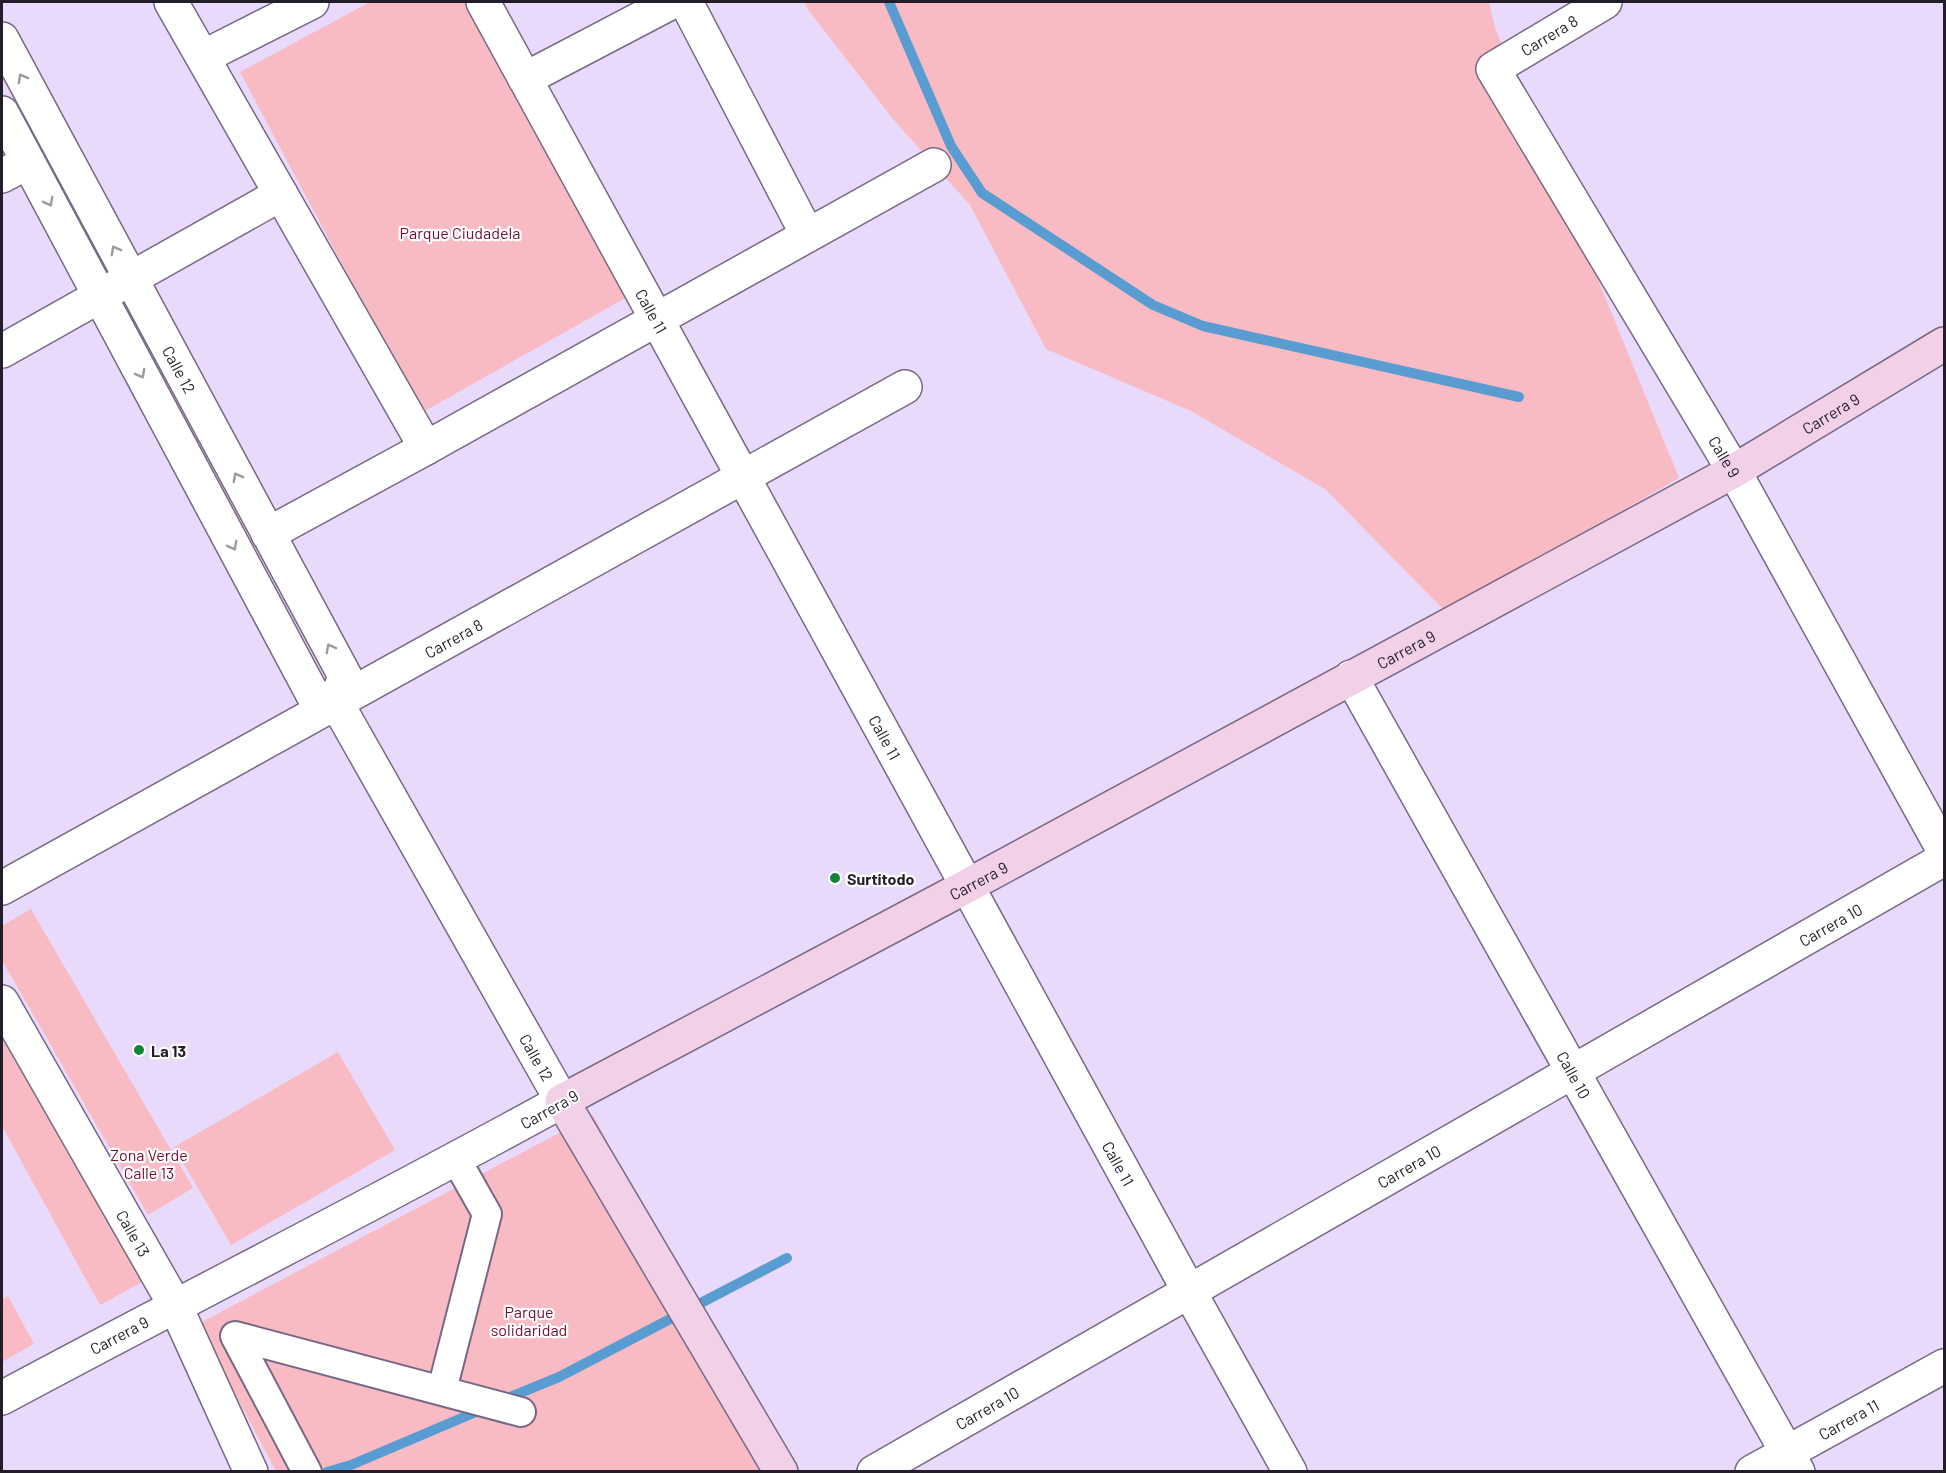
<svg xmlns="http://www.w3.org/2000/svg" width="1946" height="1473" font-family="Barlow,sans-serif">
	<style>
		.green { fill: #f8bbc3 }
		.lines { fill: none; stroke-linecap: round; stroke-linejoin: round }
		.stream { stroke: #599cd1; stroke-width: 10 }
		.pedestrian-casing { stroke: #776986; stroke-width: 32 }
		.minor-casing { stroke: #776986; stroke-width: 36 }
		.secondary-casing { stroke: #776986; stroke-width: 36 }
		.pedestrian { stroke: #fff; stroke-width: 28 }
		.minor { stroke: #fff; stroke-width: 33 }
		.secondary { stroke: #f1d0e8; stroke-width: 33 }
		.oneway { stroke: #9c999f }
		.poi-dot { fill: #14833a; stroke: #fff; stroke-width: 2 }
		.labels { text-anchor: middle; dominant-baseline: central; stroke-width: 4.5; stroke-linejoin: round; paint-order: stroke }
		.street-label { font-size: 16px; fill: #231d29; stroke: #fff }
		.park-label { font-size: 16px; fill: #730d2d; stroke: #fff }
		.poi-label { font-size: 16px; font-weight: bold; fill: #231d29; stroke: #fff; text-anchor: start }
	</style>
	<rect width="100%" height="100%" fill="#e9d9fa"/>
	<path class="green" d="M370,2h100l159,294 -208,117 -181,-341z
		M804,2h685l6,26 184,450 -233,134 -121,-123 -134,-78 -145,-62 -76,-144 -77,-86 -84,-108z
		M31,909l162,279 -45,27 -146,-255v-34z
		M2,1027l144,253 -46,25 -98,-179z
		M338,1052l57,98 -164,95 -57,-98z
		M593,1115l189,356h-506l-78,-147z
		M8,1296l26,48 -32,18v-62z"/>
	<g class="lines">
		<path class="stream" d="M889,2l62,144 31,47 171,112 50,21 316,71
			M503,1400l56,-23 228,-119
			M327,1472l24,-7 132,-56"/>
		<g class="pedestrian-casing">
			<path id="pedestrian" d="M442,1390l45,-176 -31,-55
				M307,1472l-72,-136 286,76"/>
		</g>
		<g class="minor-casing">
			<g id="minor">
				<path d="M171,2l255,446"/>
				<path id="s1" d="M483,2l706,1289 101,181"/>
				<path d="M686,2l121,232"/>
				<path id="s2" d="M1605,2l-112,67 241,402 210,380"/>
				<path id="s3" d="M2,39l343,637 -9,26"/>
				<path d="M203,57l109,-55"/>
				<path d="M525,79l147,-77"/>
				<path id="s4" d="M2,113l311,582 23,7 226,399c-185,102 -374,197 -560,297"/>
				<path d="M2,176l26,-14"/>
				<path d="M2,351l279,-157"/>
				<path d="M268,534l158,-86 508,-283"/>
				<path id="s5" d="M1351,677l447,795"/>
				<path id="s6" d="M2,888l903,-501"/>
				<path id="s7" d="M2,1002l173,303 76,167"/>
				<path id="s8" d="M874,1472l1070,-613"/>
				<path id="s9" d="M1752,1472l192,-106"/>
			</g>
		</g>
		<g class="secondary-casing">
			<g id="secondary">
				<path id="s10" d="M781,1472l-219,-371 405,-215 767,-415 210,-127"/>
			</g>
		</g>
		<use href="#pedestrian" class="pedestrian"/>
		<use href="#minor" class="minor"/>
		<use href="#secondary" class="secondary"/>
	</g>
	<defs><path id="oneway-chevron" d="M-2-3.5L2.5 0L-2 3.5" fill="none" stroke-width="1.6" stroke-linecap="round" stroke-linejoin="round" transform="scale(1.5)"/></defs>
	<g class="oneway">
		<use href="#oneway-chevron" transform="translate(22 78) rotate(-118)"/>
		<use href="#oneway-chevron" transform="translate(49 202) rotate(62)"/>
		<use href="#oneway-chevron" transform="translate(115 250) rotate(-118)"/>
		<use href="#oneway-chevron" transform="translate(141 374) rotate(62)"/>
		<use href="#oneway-chevron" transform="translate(237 477) rotate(-118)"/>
		<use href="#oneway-chevron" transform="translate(233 546) rotate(62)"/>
		<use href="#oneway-chevron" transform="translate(330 648) rotate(-118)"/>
	</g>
	<g class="poi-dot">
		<circle cx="835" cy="878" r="6"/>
		<circle cx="139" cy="1050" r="6"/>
	</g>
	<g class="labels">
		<g class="street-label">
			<text transform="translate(1549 35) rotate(-31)">Carrera 8</text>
			<text stroke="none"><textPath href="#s1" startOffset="352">Calle 11</textPath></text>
			<text stroke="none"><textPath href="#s3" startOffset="375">Calle 12</textPath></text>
			<text stroke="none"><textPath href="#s10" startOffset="1874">Carrera 9</textPath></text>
			<text stroke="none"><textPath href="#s2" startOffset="582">Calle 9</textPath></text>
			<text stroke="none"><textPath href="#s6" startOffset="516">Carrera 8</textPath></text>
			<text stroke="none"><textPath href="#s10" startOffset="1388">Carrera 9</textPath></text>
			<text stroke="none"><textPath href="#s1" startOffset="838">Calle 11</textPath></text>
			<text stroke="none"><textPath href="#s10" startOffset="902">Carrera 9</textPath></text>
			<text stroke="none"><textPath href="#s8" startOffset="1102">Carrera 10</textPath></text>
			<text stroke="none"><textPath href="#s4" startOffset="1092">Calle 12</textPath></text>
			<text stroke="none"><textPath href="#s5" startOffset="456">Calle 10</textPath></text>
			<text transform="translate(549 1109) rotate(-29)">Carrera 9</text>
			<text stroke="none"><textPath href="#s1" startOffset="1324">Calle 11</textPath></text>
			<text stroke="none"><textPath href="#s8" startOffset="616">Carrera 10</textPath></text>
			<text stroke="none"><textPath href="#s7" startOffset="266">Calle 13</textPath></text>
			<text transform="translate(119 1335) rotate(-28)">Carrera 9</text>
			<text stroke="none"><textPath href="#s8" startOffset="130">Carrera 10</textPath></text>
			<text stroke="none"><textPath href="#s9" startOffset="110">Carrera 11</textPath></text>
		</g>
		<g class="park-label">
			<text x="460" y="232">Parque Ciudadela</text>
			<text x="149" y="1154">Zona Verde<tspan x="149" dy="18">Calle 13</tspan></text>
			<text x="529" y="1311">Parque<tspan x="529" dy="18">solidaridad</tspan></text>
		</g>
		<g class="poi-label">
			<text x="847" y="878">Surtitodo</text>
			<text x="151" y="1050">La 13</text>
		</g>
	</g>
	<rect width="1946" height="1473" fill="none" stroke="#231d29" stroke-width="6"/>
</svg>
